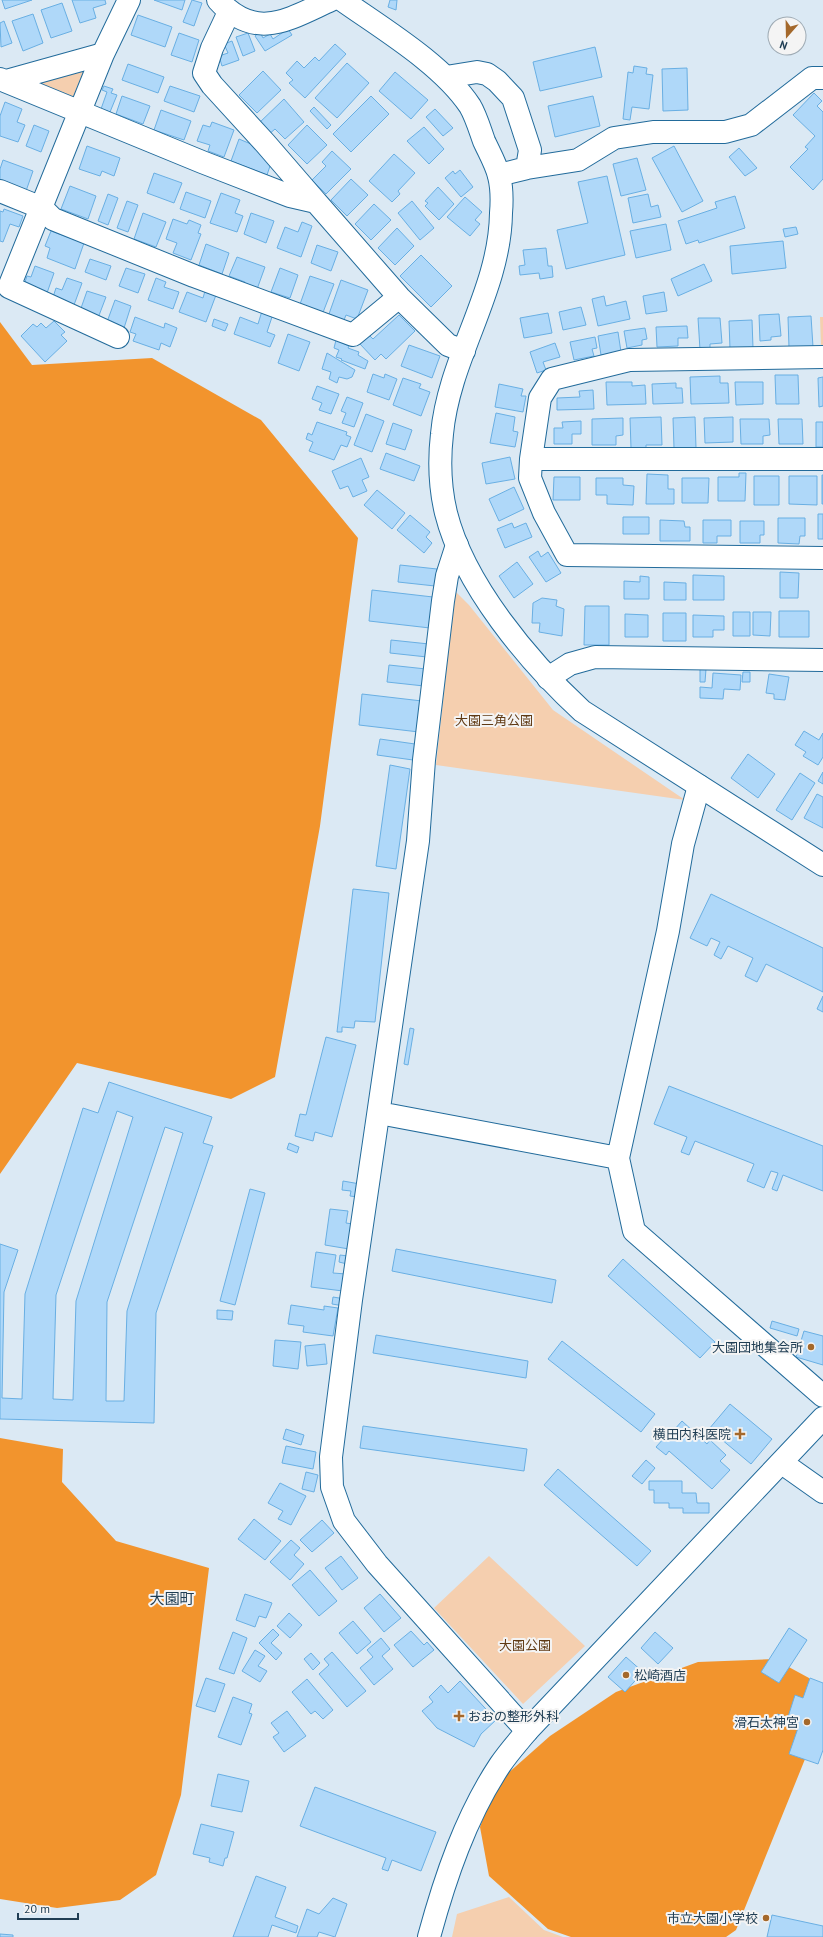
<svg xmlns="http://www.w3.org/2000/svg" width="823" height="1937" font-family="'PT Sans','Noto Sans JP',sans-serif">
	<style>
		.green { fill: #f5cfaf }
		.forest { fill: #f2942d }
		.building { fill: #afd8f9; stroke: #69afe3; fill-rule: evenodd }
		.lines { fill: none; stroke-linecap: round; stroke-linejoin: round }
		.minor-casing { stroke: #226b9b; stroke-width: 24 }
		.tertiary-casing { stroke: #226b9b; stroke-width: 24 }
		.minor { stroke: #fff; stroke-width: 22 }
		.tertiary { stroke: #fff; stroke-width: 22 }
		.poi-dot { fill: #a4682b; stroke: #f4f4f4; stroke-width: 1.5 }
		.labels { text-anchor: middle; dominant-baseline: central; stroke-width: 4; stroke-linejoin: round; paint-order: stroke }
		.park-label { font-size: 13px; fill: #603a14; stroke: #f4f4f4 }
		.poi-label { font-size: 13px; fill: #203e54; stroke: #f4f4f4; text-anchor: end }
		.quarter-label { font-size: 15px; fill: #203e54; stroke: #f4f4f4 }
	</style>
	<rect width="100%" height="100%" fill="#dbe9f4"/>
	<path class="green" d="M93,61l-14,33 -8,3 -39,-15z
		M820,317h3v31h-2z
		M455,591l14,14 84,105 132,90 -249,-35z
		M489,1556l96,90 -62,58 -89,-96z
		M509,1897l35,33 19,7h-111l5,-23z"/>
	<path class="forest" d="M0,322l32,43 120,-7 109,62 97,118 -38,288 -45,251 -44,22 -154,-36 -77,111z
		M0,1438l63,11 -1,33 54,59 93,27 -28,227 -25,80 -36,25 -63,8 -57,-9z
		M774,1659l35,19 13,39 -86,213 -10,7h-155l-23,-8 -59,-53 -9,-49 16,-43 54,-48 66,-44 82,-30z"/>
	<path class="building" d="M2,0h30l-27,9z
		M72,0h33l1,4 -13,4 3,10 -16,5z
		M154,0h31l-3,10z
		M192,0l10,3 -8,23 -11,-4z
		M390,0h7l-1,10 -8,-3z
		M62,3l10,28 -21,7 -10,-28z
		M33,14l10,29 -20,8 -11,-30z
		M138,15l34,12 -7,20 -34,-12z
		M4,21l8,22 -11,4 -1,-24z
		M288,29l4,6 -27,16 -10,-15 5,-4 3,6 7,-4 3,5z
		M179,33l20,7 -7,22 -21,-7z
		M248,33l7,18 -12,5 -7,-19z
		M232,41l7,19 -17,6 -3,-10 9,-3 -4,-9z
		M335,44l11,10 -41,44 -16,-15 4,-3 -7,-7 11,-12 7,7 11,-11 4,4z
		M595,47l7,30 -62,14 -7,-29z
		M347,63l22,20 -32,35 -22,-20z
		M128,64l36,13 -6,16 -36,-13z
		M634,66l13,2 -1,6 7,1 -4,34 -17,-2 -2,13 -7,-1 5,-47 5,1z
		M687,68l1,42 -25,1 -1,-42z
		M263,71l18,19 -24,23 -18,-18z
		M395,72l33,28 -17,19 -32,-28z
		M104,86l9,3 -2,4 6,2 -7,17 -9,-3 6,-17 -5,-2z
		M170,86l30,10 -6,16 -30,-11z
		M814,93l8,8 -5,5 6,6v67l-10,11 -23,-23 18,-18 -3,-2 10,-11 -22,-21z
		M122,96l28,10 -7,18 -27,-10z
		M371,96l18,18 -38,38 -18,-18z
		M593,96l7,30 -45,11 -7,-31z
		M284,99l20,23 -19,17 -10,-10 -7,6 -10,-11z
		M5,102l17,7 -5,13 8,3 -7,17 -18,-6v-20z
		M314,107l17,18 -4,4 -17,-18z
		M435,109l18,19 -10,8 -17,-19z
		M161,110l30,11 -7,19 -30,-10z
		M212,122l22,8 -10,27 -16,-6 2,-6 -13,-4 6,-16 7,2z
		M34,125l15,6 -8,21 -15,-6z
		M307,125l20,20 -20,19 -19,-19z
		M424,127l20,22 -15,15 -22,-23z
		M239,139l19,8 12,19 -3,9 -36,-14z
		M87,146l33,12 -6,18 -12,-5 -2,5 -21,-7z
		M674,146l29,55 -21,11 -30,-54z
		M739,148l18,20 -12,8 -16,-19z
		M332,151l19,18 -25,25 -14,-14 14,-14 -4,-4z
		M394,154l21,19 -17,18 2,3 -8,8 -23,-21z
		M637,158l9,32 -25,6 -8,-32z
		M3,160l30,11 -7,20 -26,-9v-13z
		M460,170l13,17 -12,10 -16,-19 8,-7 2,3z
		M154,173l28,10 -8,20 -27,-10z
		M607,176l18,79 -59,14 -9,-39 31,-7 -10,-41z
		M351,179l17,16 -21,21 -16,-16z
		M70,186l26,10 -8,23 -27,-10z
		M438,187l16,17 -15,16 -14,-14 3,-3 -3,-2z
		M186,192l25,9 -6,17 -25,-9z
		M221,193l19,7 -5,13 8,3 -6,16 -27,-9z
		M108,194l10,4 -10,27 -10,-4z
		M648,194l3,13 7,-2 3,12 -28,6 -5,-25z
		M735,196l10,32 -46,15 -1,-3 -12,4 -8,-23 39,-13 -2,-6z
		M465,197l17,15 -7,8 5,4 -10,12 -23,-19z
		M127,201l11,4 -10,27 -11,-4z
		M412,201l22,27 -14,12 -22,-27z
		M374,204l17,16 -20,20 -16,-16z
		M4,209l19,7 -4,11 -9,-3 -7,18 -3,-1v-30l3,1z
		M143,213l23,9 -10,25 -22,-8z
		M251,213l23,8 -8,22 -22,-9z
		M173,219l14,5 2,-4 12,5 -3,8 3,1 -10,26 -18,-7 4,-10 -11,-4z
		M302,222l10,4 -11,31 -24,-9 8,-21 13,5z
		M666,224l5,26 -35,8 -6,-27z
		M796,227l2,7 -13,3 -2,-8z
		M397,228l17,18 -19,19 -17,-17z
		M51,231l33,12 -9,26 -28,-11 3,-10 -5,-2z
		M783,241l3,27 -54,6 -2,-28z
		M206,244l23,9 -7,21 -23,-9z
		M317,245l21,7 -7,19 -20,-8z
		M546,248l2,18h4l1,11 -13,2 -1,-6 -19,2 -1,-9 6,-1 -2,-15z
		M421,255l31,31 -21,21 -31,-31z
		M237,257l28,10 -9,25 -13,-5 2,-5 -16,-6z
		M90,259l21,7 -5,14 -21,-8z
		M704,264l8,17 -34,15 -7,-17z
		M35,266l19,7 -7,20 -23,-8 3,-9 4,1z
		M126,268l19,6 -7,19 -19,-7z
		M280,268l18,7 -8,23 -19,-6z
		M310,276l24,8 -12,31 -23,-8z
		M67,278l15,5 -8,22 -21,-8 3,-9 6,2z
		M156,278l10,4 -2,5 15,5 -6,17 -25,-9z
		M341,280l27,10 -11,29 -11,-4 -2,5 -15,-6z
		M87,291l19,6 -8,21 -18,-7z
		M205,291l11,4 -10,27 -27,-10 8,-20 16,6z
		M664,292l3,19 -21,3 -3,-18z
		M604,296l2,10 20,-5 4,18 -32,7 -6,-27z
		M115,300l16,6 -7,22 -17,-6z
		M581,307l5,18 -23,5 -4,-18z
		M262,311l11,3 -6,18 8,3 -5,12 -36,-13 6,-17 18,7z
		M548,313l4,20 -28,5 -4,-20z
		M779,314l2,22 -10,1v3l-11,1 -1,-26z
		M399,315l16,16 -29,28 -5,-5 -6,6 -15,-16 9,-9 4,4z
		M811,316l2,31 -24,1 -1,-31z
		M135,317l29,11 1,-5 12,5 -7,19 -9,-4 -2,7 -26,-9 3,-7 -6,-2z
		M698,318h22l2,25 -12,1v6h-10z
		M214,319l14,5 -3,7 -13,-5z
		M752,320l1,28 -23,1 -1,-28z
		M54,321l11,11 -4,3 6,6 -22,21 -24,-26 12,-12 4,3 4,-4 5,5z
		M687,326l1,12h-10v8l-21,1 -1,-20z
		M645,328l2,11 -5,1v5l-15,3 -3,-17z
		M618,332l3,20 -20,3 -3,-19z
		M288,334l22,8 -11,29 -21,-8z
		M595,337l2,11 -5,1 2,7 -20,4 -4,-18z
		M336,340l13,6 -1,2 11,4 -1,3 10,6 -3,8 -24,-9 1,-1 -6,-2 3,-7 -5,-2z
		M555,343l5,14 -17,5 3,8 -9,3 -7,-21z
		M409,345l31,11 -8,22 -31,-12z
		M327,353l28,17 -3,7 -5,2 -8,-2 -2,6 -8,-4 2,-7 -9,-3z
		M373,374l11,4 1,-4 12,5 -8,21 -22,-8z
		M775,375h23l1,29h-23z
		M720,376v7h8l1,20 -38,1 -1,-27z
		M823,377v29l-4,1 -1,-29z
		M403,378l18,6 -2,4 11,4 -9,24 -28,-11z
		M606,382h26v4l13,-1 1,19 -39,1z
		M735,382h28v22l-27,1z
		M676,383v5h6l1,15 -30,1 -1,-20z
		M499,384l24,5 -2,7h5l-3,16 -28,-5z
		M317,386l22,8 -8,20 -12,-4 3,-7 -10,-4z
		M593,390l1,19 -37,1v-12l23,-1 -1,-6z
		M347,397l16,6 -9,24 -12,-4 4,-10 -5,-2z
		M496,413l19,4 -2,14 5,1 -3,15 -25,-4z
		M366,414l18,7 -12,31 -18,-7z
		M661,417l1,28h-16v3h-15l-1,-30z
		M695,417l1,31h-22l-1,-30z
		M733,417v25l-28,1 -1,-25z
		M623,418v17l-7,1v9h-24v-26z
		M740,419h29l1,16 -7,1v8h-22z
		M778,419h24l1,25h-24z
		M581,421v13h-9v10h-18v-16h9l-1,-6z
		M317,422l30,10 -1,3 5,2 -4,10 -6,-2 -7,15 -25,-9 4,-9 -7,-3 2,-6 4,2z
		M816,422h7v25h-7z
		M393,423l19,7 -7,20 -19,-6z
		M386,453l34,13 -6,15 -34,-12z
		M510,457l5,22 -29,5 -4,-21z
		M361,458l8,19 -7,3 5,11 -14,6 -5,-11 -8,3 -8,-18z
		M739,473h7l-1,28h-27v-24h21z
		M647,474l21,1v14h6v15h-28z
		M822,475h1v29h-1z
		M754,476h25v29h-25z
		M789,476h28v29l-28,-1z
		M554,477h26v23h-27z
		M596,478h27v7l11,1 -1,19 -26,-1v-9h-11z
		M682,478h27l-1,25h-26z
		M514,487l10,22 -25,12 -10,-22z
		M377,490l28,23 -13,16 -28,-24z
		M818,514h5v25h-5z
		M410,515l20,17 -4,5 6,6 -8,10 -27,-23z
		M623,517h26v17h-26z
		M778,518h27v18h-5l-1,8 -21,-1z
		M660,520l24,1 1,6h5v14h-30z
		M703,520h28v16h-14v7h-14z
		M740,521h24v14h-4v8h-20z
		M512,523l2,5 12,-5 6,14 -27,11 -8,-19z
		M538,551l3,6 7,-5 13,21 -15,9 -17,-25z
		M517,562l16,22 -19,14 -15,-22z
		M400,565l37,4 -2,17 -37,-4z
		M780,572l19,1 -1,25h-18z
		M693,575l31,1v24h-31z
		M640,576l9,1v22h-25v-18l16,1z
		M664,582l22,1v17h-22z
		M372,590l61,7 -3,31 -61,-7z
		M542,598l15,2 -1,6 8,3 -2,27 -23,-4 1,-9h-8l1,-20z
		M585,606h24v39h-25z
		M779,611h30v26h-30z
		M733,612h17v24h-17z
		M753,612h18l-1,24 -17,-1z
		M663,613h23v28h-23z
		M625,614l23,1v22h-23z
		M693,615l31,1v14h-11v7h-20z
		M391,640l38,4 -2,13 -37,-4z
		M389,665l37,4 -2,17 -37,-4z
		M700,669h6l-1,13h-5z
		M743,672h7v10h-8z
		M713,673l28,2 -1,15 -16,-1 -1,10 -23,-1v-11l12,1z
		M769,674l20,3 -4,23 -11,-1v-5l-8,-1z
		M362,694l60,7 -3,31 -60,-7z
		M804,731l15,9 4,-7v24l-5,8 -15,-9 3,-4 -11,-7z
		M380,739l35,5 -2,16 -36,-5z
		M748,754l27,20 -17,24 -27,-20z
		M390,765l20,4 -14,100 -20,-3z
		M823,772v12l-5,-3z
		M800,773l15,10 -23,37 -16,-10z
		M817,794l6,3v31l-19,-10z
		M353,889l36,4 -14,129 -20,-1 -1,7 -12,-1v5h-5z
		M711,894l112,54v44l-57,-28 -9,18 -12,-6 8,-18 -25,-12 -7,13 -7,-4 6,-13 -9,-4 -4,8 -17,-8z
		M823,996v16l-6,-3z
		M410,1028l4,1 -6,36 -4,-1z
		M326,1037l30,8 -24,92 -17,-5 -2,9 -18,-5 5,-22 6,1z
		M109,1082l103,35 -9,26 10,3 -57,167 -2,110 -154,-4v-175l18,6 -14,42 -2,106 20,1 3,-105 58,-186 15,5zM117,1111l16,6 -57,184 -3,99 -20,-1 3,-104zM165,1127l18,6 -56,178 -3,90h-18l1,-99z
		M669,1086l154,60v45l-40,-16 -6,16 -5,-2 6,-16 -7,-2 -7,17 -17,-7 7,-17 -59,-23 -6,14 -8,-3 6,-15 -33,-13z
		M289,1143l10,4 -2,6 -10,-4z
		M343,1181l17,3 -2,13 -8,-1 1,-5 -9,-1z
		M250,1189l15,4 -30,112 -15,-4z
		M330,1209l18,2 -2,12 7,1 -4,25 -24,-4z
		M396,1249l160,31 -4,23 -160,-32z
		M316,1252l20,3 -3,18 13,1 -3,17 -32,-4z
		M340,1255l8,1 -1,8 -8,-2z
		M623,1259l92,83 -15,16 -92,-82z
		M333,1297l12,2 -1,7 -12,-2z
		M291,1305l33,5v-4l14,2 -5,28 -30,-4 1,-6 -16,-2z
		M217,1310l16,1 -1,9 -15,-1z
		M772,1321l27,8 -2,7 -27,-8z
		M804,1331l19,5v29l-27,-8z
		M376,1335l152,26 -2,17 -153,-25z
		M275,1340l26,2 -3,27 -25,-3z
		M562,1341l93,73 -14,18 -93,-73z
		M325,1344l2,20 -20,2 -2,-20z
		M730,1404l42,35 -21,25 -42,-35z
		M682,1421l25,23 3,-4 16,15 -6,6 10,9 -18,19 -43,-38 -3,4 -10,-8 17,-19 1,2z
		M363,1426l164,23 -3,22 -164,-23z
		M286,1429l18,6 -3,10 -18,-6z
		M286,1446l30,6 -3,17 -31,-6z
		M646,1460l9,8 -13,16 -10,-8z
		M558,1469l93,82 -14,15 -93,-81z
		M306,1472l12,3 -4,17 -12,-3z
		M649,1481h33v12h14l1,10h12v10h-26v-5h-14v-5h-15v-13h-5z
		M280,1483l26,13 -15,29 -13,-6 5,-8 -15,-8z
		M254,1519l27,22 -16,19 -27,-21z
		M322,1520l12,13 -22,19 -12,-12z
		M291,1540l9,8 -6,7 10,9 -14,16 -20,-18z
		M341,1556l17,22 -16,12 -17,-22z
		M310,1570l27,31 -18,15 -27,-31z
		M245,1594l27,9 -6,15 -7,-2 -4,11 -19,-7z
		M380,1594l21,24 -17,14 -20,-24z
		M289,1613l13,12 -12,13 -13,-12z
		M353,1621l18,21 -14,12 -18,-21z
		M789,1628l18,12 -28,43 -18,-11z
		M273,1629l6,6 -8,8 11,10 -6,7 -17,-17z
		M411,1631l13,14 3,-3 7,8 -21,17 -19,-22z
		M233,1632l14,6 -13,36 -15,-5z
		M655,1632l18,16 -15,16 -17,-16z
		M381,1638l9,11 -8,7 11,13 -19,16 -14,-17 13,-11 -6,-7z
		M255,1650l10,6 -7,10 9,5 -7,11 -18,-11z
		M332,1652l34,39 -19,16 -28,-33 10,-9 -5,-6z
		M311,1653l9,10 -7,7 -9,-11z
		M626,1657l17,15 -18,20 -17,-15z
		M206,1678l19,6 -10,28 -19,-6z
		M810,1678l13,5v67l-5,14 -29,-10 9,-26 -8,-3 2,-7 -4,-1 7,-22 8,3z
		M307,1679l26,31 -10,9 -8,-8 -4,3 -19,-22z
		M460,1681l36,39 -15,14 -7,13 -37,-19 -15,-17 11,-9 -4,-5 12,-12 7,8z
		M233,1697l19,7 -3,9 3,1 -11,31 -23,-8z
		M287,1711l19,25 -22,16 -11,-15 6,-4 -8,-10z
		M777,1714l10,3 -3,9 -10,-4z
		M218,1774l31,7 -7,31 -31,-6z
		M315,1787l121,45 -15,39 -29,-11 -4,11 -6,-2 4,-11 -86,-32z
		M201,1824l33,8 -7,26h-2l-2,8 -14,-4 1,-4 -17,-4z
		M256,1876l30,11 -11,30 23,9 -2,7 -24,-8 -4,12h-35z
		M333,1898l14,6 -12,33 -16,-5 -2,5h-20l10,-28 12,5z
		M772,1915l51,11v11h-56z
		M0,1934l13,1v2h-13z"/>
	<g class="lines">
		<g class="minor-casing">
			<path id="minor" d="M218,0c38,42 71,19 113,0
				M229,12l-17,36 -8,25 8,12 53,58 51,59
				M446,77l31,-5 10,2 10,7 16,17 17,52 -3,18
				M0,79l202,83 88,34 26,6 83,95 49,48 16,6
				M6,81l97,-27
				M499,175l28,-7 51,-8 36,-22 39,-6h72l26,-7 61,-47h11
				M0,191l42,17 11,11 141,57 159,59 46,-38
				M118,337l-109,-50 94,-233 26,-54
				M531,459l9,-61 12,-19 77,-19 194,-3
				M823,459h-292l-1,19 14,35 23,42 256,3
				M457,545l-10,31 -4,25 -19,159 -6,81 -67,459 -20,157 1,30 12,34 33,43 150,167
				M548,678l22,-14 25,-7 228,3
				M699,786l-16,58 -15,87 -50,227 16,73 189,165
				M379,1113l239,45
				M782,1463l41,29"/>
		</g>
		<g class="tertiary-casing">
			<path id="tertiary" d="M342,0c41,29 100,64 128,106 6,10 10,24 14,35 5,11 12,23 15,35 3,12 3,25 2,37 -1,78 -52,144 -59,221 -3,26 -2,54 4,79 18,72 83,149 136,198l241,154
				M429,1937c16,-59 37,-121 71,-172 8,-12 18,-23 27,-34l296,-313"/>
		</g>
		<use href="#minor" class="minor"/>
		<use href="#tertiary" class="tertiary"/>
	</g>
	<g class="poi-dot">
		<circle cx="811" cy="1347" r="4"/>
		<path d="M738 1428h4v4h4v4h-4v4h-4v-4h-4v-4h4z"/>
		<circle cx="626" cy="1675" r="4"/>
		<path d="M457 1710h4v4h4v4h-4v4h-4v-4h-4v-4h4z"/>
		<circle cx="807" cy="1722" r="4"/>
		<circle cx="766" cy="1918" r="4"/>
	</g>
	<g class="labels">
		<g class="park-label">
			<text x="494" y="720">大園三角公園</text>
			<text x="525" y="1645">大園公園</text>
		</g>
		<g class="poi-label">
			<text x="803" y="1347">大園団地集会所</text>
			<text x="731" y="1434">横田内科医院</text>
			<text x="634" y="1675" text-anchor="start">松崎酒店</text>
			<text x="468" y="1716" text-anchor="start">おおの整形外科</text>
			<text x="799" y="1722">滑石太神宮</text>
			<text x="758" y="1918">市立大園小学校</text>
		</g>
		<g class="quarter-label">
			<text x="172" y="1598">大園町</text>
		</g>
	</g>
	<g transform="translate(787 36) rotate(200)"><circle r="19" fill="#f4f4f4" stroke="#9fabb4"/>
	<path d="M0-3L7 15L0 10L-7 15Z" fill="#a4682b"/>
	<text y="-6" font-size="11" font-weight="bold" text-anchor="middle" fill="#203e54">N</text>
	</g>
	<path d="M18 1913v6h60v-6" fill="none" stroke="#203e54" stroke-width="2"/>
	<text x="24" y="1913" font-size="12" fill="#203e54" stroke="#f4f4f4" stroke-width="3" paint-order="stroke">20 m</text>
</svg>
